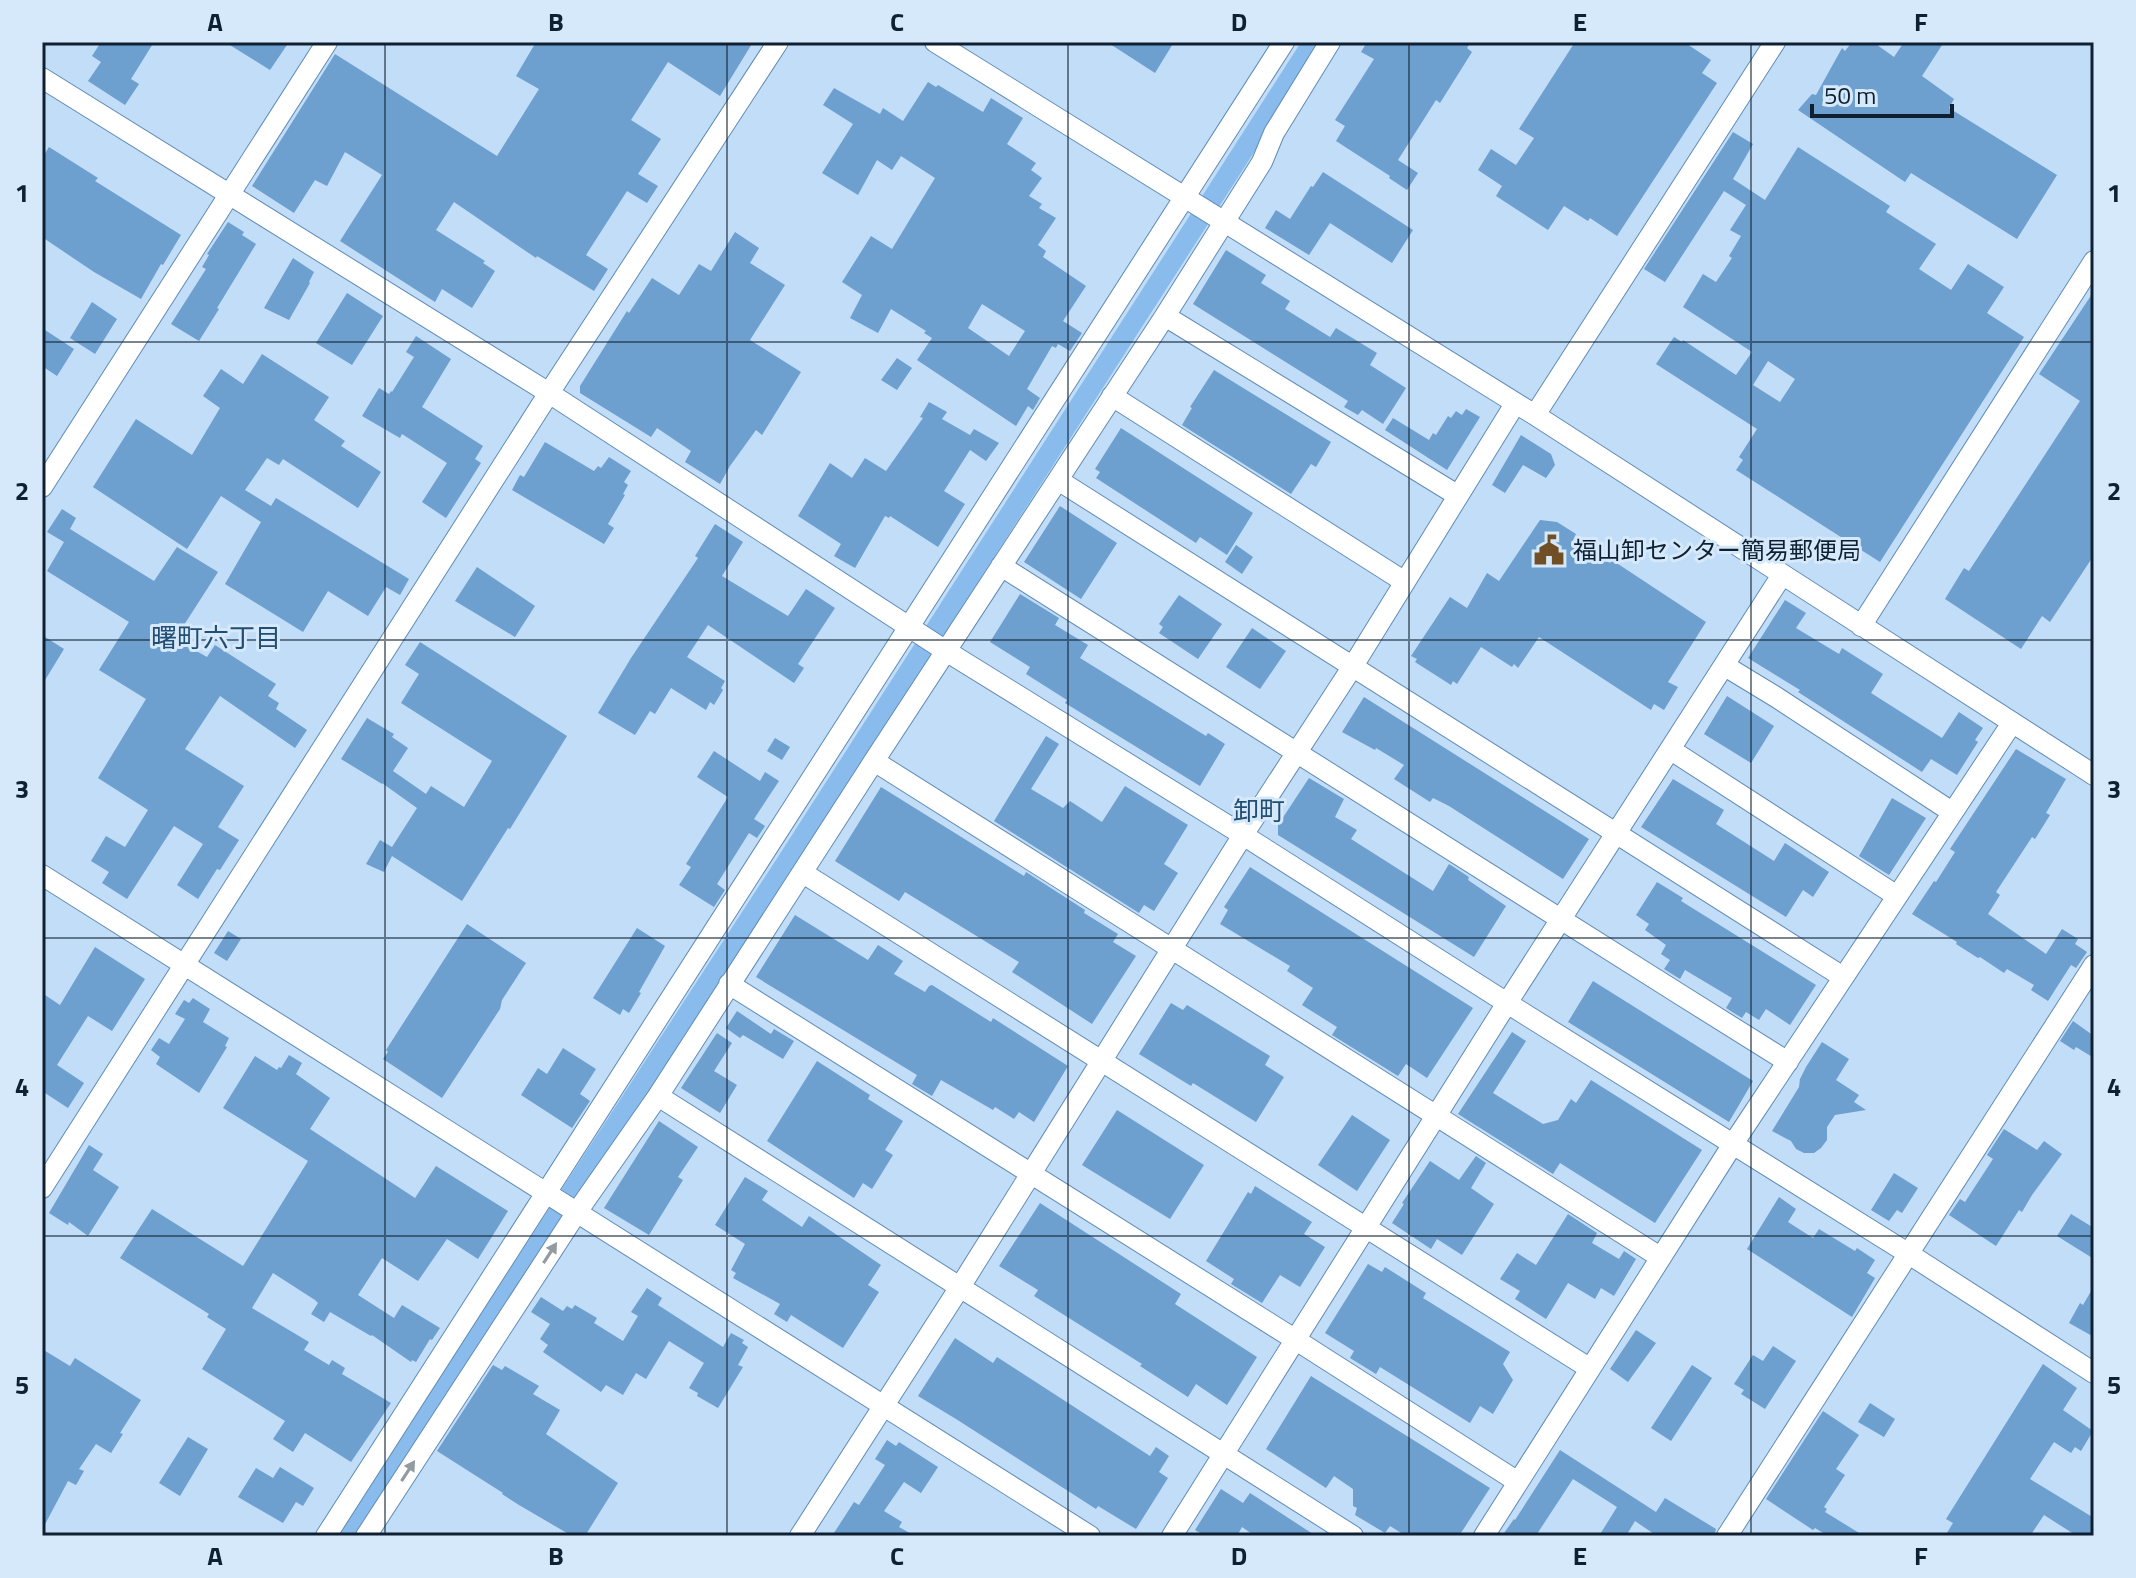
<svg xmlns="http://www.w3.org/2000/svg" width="2136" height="1578" font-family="'Titillium Web','Noto Sans JP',sans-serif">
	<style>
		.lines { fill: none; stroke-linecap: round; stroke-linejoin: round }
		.canal { stroke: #89bced; stroke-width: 20 }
		.building { fill: #6d9fcf; fill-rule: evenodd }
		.minor-casing { stroke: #608cb6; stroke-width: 22 }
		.minor { stroke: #fff; stroke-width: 20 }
		.oneway { fill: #939ba2 }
		.grid { fill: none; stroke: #0e2031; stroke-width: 2; stroke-opacity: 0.55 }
		.labels { text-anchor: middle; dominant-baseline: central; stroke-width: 6; stroke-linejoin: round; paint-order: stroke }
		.poi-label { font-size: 24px; fill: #0e2031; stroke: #d6e9fb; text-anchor: start }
		.neighbourhood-label { font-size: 26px; fill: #234e74; stroke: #d6e9fb }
		.neatline { fill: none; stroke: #0e2031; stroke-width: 3 }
		.grid-label { font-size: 26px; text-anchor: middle; font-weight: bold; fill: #0e2031 }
	</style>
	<rect width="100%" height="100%" fill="#c1ddf8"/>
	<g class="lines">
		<path class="canal" d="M348,1536c325,-496 646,-994 965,-1494"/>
	</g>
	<path class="building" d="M101,42h53l-23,37 8,5 -14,21 -37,-24 13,-19 -9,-6z
		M225,42h64l-19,28z
		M536,42h217l-33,54 -52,-34 -37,58 30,19 -23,35 20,12 -11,17 -20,-12 -41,64 22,14 -14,22 -57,-35 -1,2 -82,-56 -18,28 49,31 -2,2 12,8 -23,37 -30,-19 -7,13 -95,-61 42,-66 -37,-23 -18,34 -12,-6 -21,33 -42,-27 83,-132 162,102 42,-67 -23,-13z
		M1107,42h67l-19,31z
		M1367,42h104l-4,6 5,4 -32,51 -4,-3 -38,60 20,13 -11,17 -18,-12 1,-2 -54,-35 9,-15 -10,-6 39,-61 -13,-7z
		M1575,42h109l27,18 -9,13 15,10 -100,153 -27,-18 -2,3 -24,-15 -16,24 -52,-34 6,-10 -24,-16 13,-21 25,16 18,-27 -15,-9z
		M1852,42h21l21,15 10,-15h40l-22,34 32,23 -5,9 108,67 -40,64 -106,-66 -6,9 -107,-72 14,-16 4,1 26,-47 3,3z
		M928,82l8,5 2,-2 45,27 8,-14 32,20 -16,26 29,19 -5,7 11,8 -13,18 13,8 -3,4 17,10 -18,27 8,6 -3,6 43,29 -23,35 19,12 -12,18 -12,-7 -2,4 -4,-2 -25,43 13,9 -7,12 -5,-4 -12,20 -99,-66 15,-22 -8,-5 2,-2 -35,-22 -13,24 -28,-15 12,-23 -20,-13 29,-46 21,13 43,-71 -34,-22 -9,14 -15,-10 -19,35 -36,-22 31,-49 -30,-19 11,-17 46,26 3,-6 20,13zM982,304l43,27 -16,25 -41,-28z
		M1733,132l20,12 -20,35 32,21 33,-53 92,59 -4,6 50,32 -17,25 32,21 17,-26 36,23 -17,26 37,24 -144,225 -144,-92 7,-10 -4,-3 18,-28 -101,-65 18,-27 8,5 1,-2 53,35 16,-23 -69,-45 20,-33 13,8 16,-24 -3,-2 12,-20 -11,-6 16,-25 -22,-14 -59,91 -21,-13zM1768,361l27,18 -15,23 -27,-17z
		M49,147l49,31 -3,3 86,54 -18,30 -2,-1 -20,35 -47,-27 -52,-35v-79z
		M1323,172l90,58 -21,33 -62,-40 -21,32 -44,-27 11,-18 14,9 21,-33 2,1z
		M228,222l16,10 -2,3 14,9 -39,64 2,1 -20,32 -28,-17 35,-55 -4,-2 7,-12 -2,-1z
		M735,232l24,16 -9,15 35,22 -35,55 51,32 -39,63 -6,-5 -26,36 -10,18 -35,-22 6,-11 -34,-23 -6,9 -71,-44v-7l47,-75 2,2 23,-35 27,17 20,-31 12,7z
		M1226,250l40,25 -5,8 29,18 -5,8 45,28 6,-9 41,25 -7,12 36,23 -23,36 -21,-14 -4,5 -14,-8 4,-6 -155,-97z
		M293,258l21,14 -5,10 1,1 -21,37 -25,-12z
		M2094,291v264l-44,67 -8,-6 -21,33 -76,-50 19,-31 5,3 111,-170 -41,-27z
		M347,293l36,23 -31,49 -36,-22z
		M92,302l25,17 -22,35 -25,-16z
		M42,328l32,21 -17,27 -15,-10z
		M416,336l35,23 -29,48 61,39 -8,13 6,4 -35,55 -24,-16 25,-39 -45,-29 -2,4 -38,-22 17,-28 10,6 2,-3 1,1 22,-35 -8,-5z
		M262,354l67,43 -15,23 31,21 -4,5 40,26 -23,36 -75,-49 -4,6 -12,-7 -22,32 26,16 5,-8 133,81 -9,16 -14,-8 -18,29 -40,-25 -25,41 -78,-48 36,-62 -40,-26 -34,53 -94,-62 43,-68 56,36 28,-47 -17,-12 18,-27 22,15z
		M897,358l15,10 -15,22 -16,-10z
		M1214,370l117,72 -15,25 -5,-3 -20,30 -109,-69 10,-17 -2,-1z
		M929,402l18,10 -5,7 28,16 4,-6 25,14 -13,18 -16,-11 -26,41 21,13 -27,43 -48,-31 -1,2 -4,-2 -30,52 -21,-12 7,-12 -43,-28 32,-53 22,15 13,-20 21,13 37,-53 -3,-1z
		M1466,409l14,8 -33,53 -62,-40 8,-12 36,22 4,-7 3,2 12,-19 3,2 5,-7 6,4z
		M1121,428l132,85 -26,42 -27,-18 -4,6 -100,-65 4,-6 -5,-3z
		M1521,435l30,19 4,11 -9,13 -23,-13 -18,28 -13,-8z
		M545,442l49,29 4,-5 3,2 8,-11 22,14 -7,11 4,3 -5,9 2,1 -17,29 6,4 -10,16 -92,-54 8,-15 4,2z
		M1060,506l57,37 -36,56 -57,-37z
		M62,509l14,9 -6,11 84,52 23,-34 41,25 -43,67 32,18 8,-12 61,39 -8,12 11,7 -3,6 31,21 -12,18 -75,-52 -35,53 59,37 -26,41 21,13 -19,30 -3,-1 -19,30 -21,-14 26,-41 -29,-18 -47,73 -25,-16 7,-11 -18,-11 15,-25 19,11 23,-37 -50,-32 48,-79 -47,-29 30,-48 -82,-51 17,-29 -17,-10z
		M1540,520l17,2 19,12 -3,6 37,23 2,-3 94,62 -38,60 10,5 -14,23 -10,-6 -3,6 -112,-73 -21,31 -4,-4 -2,3 -31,-20 -24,37 -4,-3 -2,4 -36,-23 2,-3 -6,-3 39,-59 17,11 20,-35 12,8z
		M715,524l28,18 -21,34 66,40 18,-27 29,19 -37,56 6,4 -10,15 -86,-58 -21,32 38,24 -4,7 2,2 -9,15 -4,-3 -4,8 -35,-22 -16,26 -5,-3 -15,24 -37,-22 33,-55 67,-100 -3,-2z
		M1236,545l17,12 -11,17 -17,-12z
		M477,567l58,39 -20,31 -60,-36z
		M1020,594l39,24 -4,7 33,20 -8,13 126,78 2,-3 17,11 -25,42 -135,-83 2,-3 -41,-26 4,-7 -40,-25z
		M1179,595l43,29 -24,35 -39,-26 4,-6 -4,-3z
		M1785,600l21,13 -10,15 43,26 3,-6 41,26 -12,19 71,45 17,-26 24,16 -8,12 3,2 -21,33 -26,-16 -9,13 -124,-80 2,-2 -52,-32z
		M1252,628l34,23 -26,38 -34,-22z
		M42,635l22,14 -22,36z
		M420,642l147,94 -57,93 -2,-1 -46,73 -70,-45 -8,16 -18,-8 14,-24 12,7 25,-39 -35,-25v1l-41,-25 26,-41 27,16 -2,3 16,11 -15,23 33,23 5,-8 33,21 28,-46 -91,-58 18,-29 -14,-9z
		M1727,696l47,30 -23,37 -47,-29z
		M1364,697l225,142 -26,40 -114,-73 -16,-8 -3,4 -36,-23 10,-14 -28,-17 -1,2 -33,-18z
		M1046,736l13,8 -28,45 32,19 7,-7 32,21 23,-36 63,39 -24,39 14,9 -24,38 -10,-6 -5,8 -145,-92z
		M775,738l15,9 -8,13 -15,-9z
		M2016,749l50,30 -20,34 4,2 -15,24 -3,-2 -36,55 4,3 -12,19 58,40 16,-25 16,10 -3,5 12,8 -11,16 -5,-3 -23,36 -17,-11 3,-5 -27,-16 -3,4 -24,-16 -2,1 -22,-14 1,-2 -45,-28 22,-33 2,1 19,-30 -5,-3z
		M714,751l46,30 5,-9 14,9 -25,38 11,7 -8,12 -8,-5 -32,51 8,6 -11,17 -35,-22 12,-18 -5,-3 42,-67 -31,-20z
		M1309,778l35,21 -9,18 22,13 -6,9 82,52 16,-27 20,13 -1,3 38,26 -32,51 -196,-122v-10z
		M1673,779l51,31 -8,14 58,37 11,-18 44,29 -16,25 -10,-7 -17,27 -145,-90z
		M881,787l143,89 2,-4 59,38 -1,3 34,21 -5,8 23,14 -44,68 -80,-52 7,-10 -114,-70 -6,9 -64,-40z
		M1892,798l34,20 -37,57 -30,-19z
		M1250,867l223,141 -46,70 -21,-14 -8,12 -66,-41 5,-8 -35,-22 11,-17 -26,-17 3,-5 -70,-42 8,-14 -4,-3z
		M1657,882l26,16 -2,3 135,84 -26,40 -24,-16 -7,11 -13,-8 -4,6 -16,-10 6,-10 -47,-28 -5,9 -16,-10 6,-9 -9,-6 5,-9 -21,-15 4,-6 -13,-9z
		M795,915l73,45 10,-15 25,16 -9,13 31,18 4,-6 3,-1 59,37 2,-4 75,48 -34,56 -15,-10 -5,7 -19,-12 -2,3 -52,-30 -9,16 -20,-12 5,-9 -161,-98z
		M467,924l59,39 -24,37 -2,9 -58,89 -59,-39 5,-7 -2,-2z
		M637,928l28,18 -26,46 2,1 -12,20 -6,-4 -3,6 -27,-17z
		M228,931l13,8 -14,22 -13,-8z
		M95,947l50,32 -33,52 -24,-15 -31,49 27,18 -16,25 -26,-17v-98l18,12z
		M1593,981l160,100 -24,41 -161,-100z
		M193,998l17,11 -7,13 26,16 -4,8 2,1 -28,46 -43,-29 4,-7 -9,-7 8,-12 10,6 16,-25 -10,-5 9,-14 5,3z
		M1171,1003l12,7 4,-5 83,51 -5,9 19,12 -28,45 -63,-39 -2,3 -52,-32z
		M737,1011l34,23 3,-5 20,12 -11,18 -40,-24 -3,3 -14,-10z
		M2073,1021l21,15v22l-18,-11 -2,3 -14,-9z
		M1512,1032l14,9 -33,52 50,31 15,-4 13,-21 5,4 15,-23 111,70 -47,73 -95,-60 -7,11 -95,-60z
		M717,1033l15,10 -18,28 23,14 -17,28 -39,-25z
		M1822,1042l27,17 -13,21 23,15 -5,7 12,8 -31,5 -8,12v13l-6,8 -7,5h-10l-8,-4 -5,-8 -19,-10 27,-44 1,-8 6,-12z
		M563,1048l33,21 -16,25 10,7 -18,27 -51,-33 17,-27 9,6z
		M289,1055l13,8 -6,11 34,24 -20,31 105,69 21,-32 72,45 -30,48 -31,-20 -29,42 -36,-23 -24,37 36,23 8,-13 38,23 -8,12 -2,-1 -14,23 -4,-2 -1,2 -39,-27 -1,1 -41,-24 -6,10 -13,-8 7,-11 -3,-3 -42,-27 -21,35 57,34 -5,8 25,15 3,-5 13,8 -3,6 49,29 -40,59 -46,-29 -12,19 -20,-13 12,-18 -83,-52 24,-40 -19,-12 2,-3 -89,-56 32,-49 91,57 65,-105 -85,-53 32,-52 22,14 2,-3 2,1z
		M817,1061l53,34 -2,4 35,22 -18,29 8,5 -21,34 -9,-6 -9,15 -87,-57z
		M1117,1110l87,55 -34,54 -88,-54z
		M1352,1115l38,25 -33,51 -39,-26z
		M659,1121l39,26 -20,30 5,3 -34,55 -45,-27z
		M2004,1129l33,21 7,-9 18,13 -30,41 -10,17 -3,-2 -23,36 -47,-31 11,-16 5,3 28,-43 -6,-4z
		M89,1145l14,9 -10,16 26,17 -31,49 -19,-14 -1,3 -19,-12z
		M1476,1156l10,7 -15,25 23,16 -32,51 -25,-16 -6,10 -39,-26 12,-19 -2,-1 28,-42 29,19z
		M1894,1173l24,15 -16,25 -5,-3 -8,11 -18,-11z
		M745,1177l23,14 -6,9 40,27 7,-11 72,49 -13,20 11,7 -36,56 -52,-33 -4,7 -13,-8 6,-10 -47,-26 3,-5 -5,-3 14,-26 -30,-19z
		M1255,1186l57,36 -8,12 21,13 -25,40 -20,-12 -18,28 -31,-19 3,-5 -28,-18 42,-69 3,2z
		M1779,1197l17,12 -8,13 25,16 6,-9 36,22 2,-3 18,12 -8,13 8,5 -23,39 -105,-68z
		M1040,1203l141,91 -6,10 82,53 -30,48 -31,-21 -8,13 -48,-31 2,-2 -108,-68 4,-6 -39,-24z
		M1568,1214l29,19 -5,10 27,16 5,-8 12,8 -22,37 -13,-8 -6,11 -27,-16 -22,36 -31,-20 5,-8 -20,-12 17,-26 19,12z
		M2071,1214l23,14v31l-37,-23z
		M1368,1264l14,8 3,-5 41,26 -3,5 87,54 -7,12 10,16 -20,34 -13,-8 -10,17 -90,-56 -4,7 -26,-16 4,-7 -29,-18z
		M2094,1286v51l-25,-14 11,-20 3,2z
		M647,1288l15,10 -4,7 65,42 8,-14 13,7 -2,3 6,4 -10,18 5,2 -25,41 -21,-12 1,-3 -9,-5 15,-25 -35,-22 -23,38 -10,-6 -13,22 -17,-10 -5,7 -58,-40 5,-7 -8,-6 10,-15 -19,-12 10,-15 22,14 4,-5 5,3 3,-4 22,13 -3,5 29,18 15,-25 -7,-4z
		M1636,1330l20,13 -28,39 -18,-13z
		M955,1338l38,25 4,-6 153,99 6,-9 13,9 -10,16 9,6 -32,51 -38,-23 -2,3 -140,-90 -38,-23z
		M1773,1346l23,15 -31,48 -24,-15 3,-4 -10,-6 19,-29 10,6z
		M42,1349l28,17 5,-8 66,42 -21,33 3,1 -12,19 -15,-9 -17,25 5,2 -8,14 -8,-4 -26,49z
		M2043,1364l34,24 -14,22 30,21 -12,20 -6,-4 -4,6 -17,-11 -24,37 64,39v18h-17l-33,-21 -14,21h-85l8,-13 -7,-4z
		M493,1365l9,5 3,-4 34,20 -6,8 27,16 -14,24 72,49 -33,53h-13l-53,-31 -17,-11 1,-1 -66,-42z
		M1692,1365l20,13 -41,63 -20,-13z
		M1311,1376l179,112 -31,48h-53l-16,-10 -5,7 -30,-18 2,-7 -4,-2v-17l-19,-13 -8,12 -60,-39z
		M1870,1403l25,16 -11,18 -26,-15z
		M1823,1411l36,24 -23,34 9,6 -21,32 3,2 -2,3 39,24h-36l-13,-8 -2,2 -47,-31z
		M188,1437l20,12 -28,47 -21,-13z
		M887,1440l9,6 3,-4 39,25 -17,26 -17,-11 -20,29 18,11 -3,5 16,9h-83l22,-34 5,3 26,-40 -10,-6z
		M1560,1450l96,62 9,-14 51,31 -2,7h-57l-22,-15 -9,15h-27l18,-29 -44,-28 -36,55 4,2h-39l12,-17 1,1z
		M280,1467l34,21 -11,18 -7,-4 -13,21 -45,-26 18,-29 17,10z
		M1221,1489l22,14 7,-10 66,43h-61l-13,-9 -5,9h-32l-10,-6z"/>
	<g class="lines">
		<g class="minor-casing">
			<path id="minor" d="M935,42l600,373 559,360
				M42,78l507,315 397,258 297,184 264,168 402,251 185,119
				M1165,316l292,179
				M1112,396l293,186
				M1535,415l240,-373
				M1058,480l785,497
				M42,487l285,-445
				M1001,566c263,165 524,332 787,496
				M1861,626l233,-365
				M1725,666l51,31 176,115
				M1671,750l226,146
				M874,761l786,496
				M803,873l786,495
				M42,875l1048,661
				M729,984l567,356 222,142
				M658,1096l695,440
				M42,1188l507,-795 229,-351
				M326,1536l958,-1494
				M366,1536l211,-324 81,-116 216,-335 291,-445 97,-154 12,-29 56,-91
				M800,1536l160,-249 283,-452 110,-169 162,-262
				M1172,1536l335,-533 275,-428
				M1484,1536l249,-392 279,-421
				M1727,1536l367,-571"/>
		</g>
		<use href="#minor" class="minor"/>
	</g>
	<defs><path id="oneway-solid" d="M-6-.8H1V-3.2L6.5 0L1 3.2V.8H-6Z" transform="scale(2)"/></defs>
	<g class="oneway">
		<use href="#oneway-solid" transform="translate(550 1253) rotate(-57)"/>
		<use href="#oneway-solid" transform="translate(408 1471) rotate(-57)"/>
	</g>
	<path class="grid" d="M385,42v1494M727,42v1494M1068,42v1494M1409,42v1494M1751,42v1494M42,342h2052M42,640h2052M42,938h2052M42,1236h2052"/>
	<defs>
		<g id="civic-bare" transform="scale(2.4)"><path d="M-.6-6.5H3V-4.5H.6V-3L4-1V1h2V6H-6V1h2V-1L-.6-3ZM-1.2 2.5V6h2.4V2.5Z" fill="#704e26" stroke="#d6e9fb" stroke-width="2.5" paint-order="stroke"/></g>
	</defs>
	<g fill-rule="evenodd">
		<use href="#civic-bare" x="1549" y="550"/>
	</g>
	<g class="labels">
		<g class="poi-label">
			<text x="1573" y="550">福山卸センター簡易郵便局</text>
		</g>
		<g class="neighbourhood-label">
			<text x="216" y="637">曙町六丁目</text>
			<text x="1259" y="810">卸町</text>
		</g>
	</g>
	<rect width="2136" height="1578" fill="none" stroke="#d6e9fb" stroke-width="88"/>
	<path d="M1812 104v12h140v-12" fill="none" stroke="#0e2031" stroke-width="4"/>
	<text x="1824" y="104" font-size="24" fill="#0e2031" stroke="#d6e9fb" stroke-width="6" paint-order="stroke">50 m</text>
	<rect x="44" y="44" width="2048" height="1490" class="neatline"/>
	<g class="grid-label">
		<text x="215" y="31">A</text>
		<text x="556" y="31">B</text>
		<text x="897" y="31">C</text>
		<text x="1239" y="31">D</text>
		<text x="1580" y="31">E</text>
		<text x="1921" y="31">F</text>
		<text x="22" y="202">1</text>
		<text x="2114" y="202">1</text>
		<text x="22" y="500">2</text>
		<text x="2114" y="500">2</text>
		<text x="22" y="798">3</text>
		<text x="2114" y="798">3</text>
		<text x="22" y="1096">4</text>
		<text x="2114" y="1096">4</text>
		<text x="22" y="1394">5</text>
		<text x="2114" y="1394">5</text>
		<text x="215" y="1565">A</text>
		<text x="556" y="1565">B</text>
		<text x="897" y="1565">C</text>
		<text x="1239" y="1565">D</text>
		<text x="1580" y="1565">E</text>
		<text x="1921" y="1565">F</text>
	</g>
</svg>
